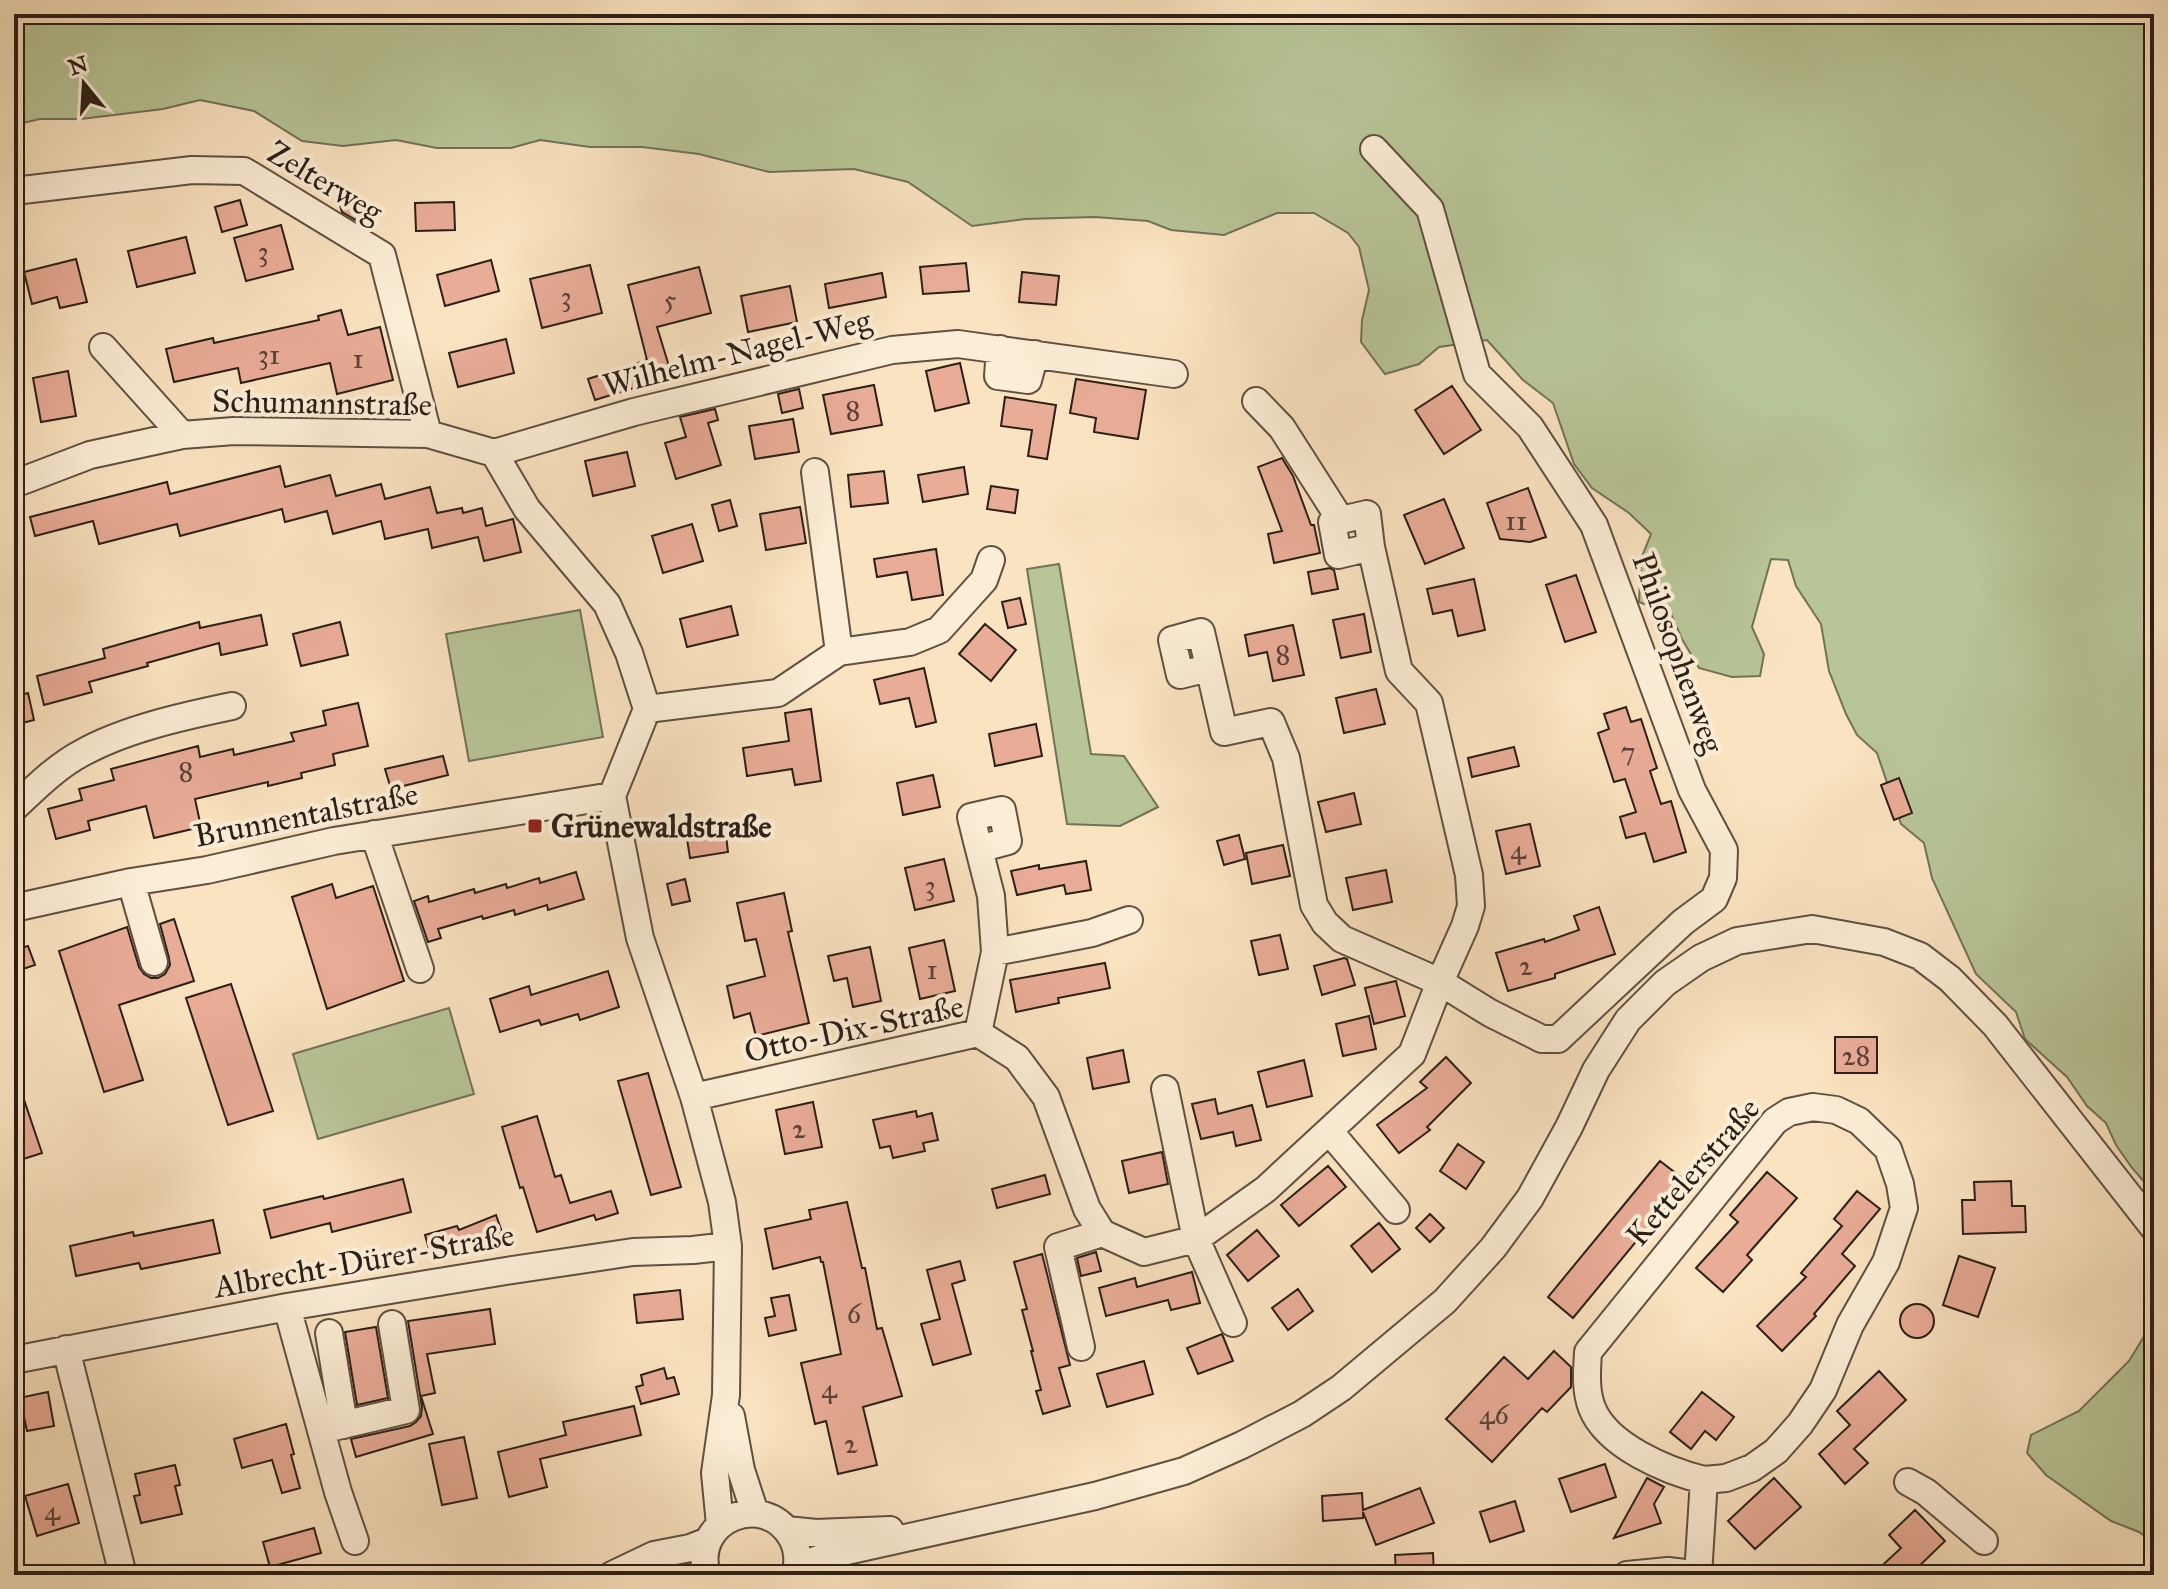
<svg xmlns="http://www.w3.org/2000/svg" width="2168" height="1589" font-family="'IM FELL Great Primer',serif">
	<style>
		.green { fill: #b8c597; stroke: #727258; stroke-width: 2 }
		.building { fill: #e9ac97; stroke: #2b1f18; stroke-width: 2 }
		.lines { fill: none; stroke-linecap: round; stroke-linejoin: round }
		.minor-casing { stroke: #5f5042; stroke-width: 30 }
		.minor { stroke: #fcedd6; stroke-width: 26 }
		.poi-dot { fill: #8f2418; stroke: #fcedd6; stroke-width: 3 }
		.labels { text-anchor: middle; dominant-baseline: central; stroke-width: 8; stroke-linejoin: round; paint-order: stroke }
		.number-label { font-size: 28px; fill: #5a4238 }
		.street-label { font-size: 32px; fill: #2b1f18; stroke: #fcedd6 }
		.poi-label { font-size: 32px; font-weight: bold; fill: #2b1f18; stroke: #fcedd6; text-anchor: start }
	</style>
	<rect width="100%" height="100%" fill="#fae3c0"/>
	<filter id="stains"><feTurbulence type="fractalNoise" baseFrequency=".0025" numOctaves="4"/><feColorMatrix values="0 0 0 0 .2 0 0 0 0 .09 0 0 0 0 .02 0 0 0 .5 -.17"/></filter>
	<radialGradient id="worn" r=".72"><stop offset=".6" stop-color="#630" stop-opacity="0"/><stop offset="1" stop-color="#630" stop-opacity=".3"/></radialGradient>
	<path class="green" d="M14,14h2140v1179l-22,-25 -16,-23 -10,-22 -19,-17 -20,-29 -42,-38 -9,-27 -40,-38 -44,-96 -8,-35 -23,-19 -24,-71 -20,-18 -11,-21 -17,-43 -8,-47 -25,-38 -8,-26 -17,-1 -19,68 12,27 -4,22 -28,1 -33,-9 -17,-29 -11,-25 -32,-12 2,-43 10,-25 -22,-21 -37,-25 -18,-24 -21,-61 -30,-23 -36,-40 -48,7 -20,17 -34,10 -24,-32 1,-22 7,-30 -10,-43 -11,-14 -34,-20h-37l-53,22 -53,-5 -23,-9 -53,-4 -70,2 -53,7 -64,-44 -54,-13 -85,3 -70,-18 -57,-7h-52l-50,-7 -29,8h-74l-41,-8 -53,6 -41,-5 -48,-30 -54,-11 -37,9 -82,10h-41l-26,6z
		M1059,564l32,190 33,2 34,51 -38,19 -53,-2 -40,-255z
		M580,610l23,127 -134,24 -23,-127z
		M449,1008l25,86 -156,45 -25,-85z
		M2154,1320v223l-15,-11 -28,-11 -65,-46 -19,-22 4,-18 48,-24 50,-50z"/>
	<path class="building" d="M240,200l7,25 -25,7 -7,-25z
		M357,200l6,21 -4,1 -17,-10 -2,-7z
		M454,202l1,28 -39,1 -1,-28z
		M281,225l12,44 -47,12 -12,-43z
		M186,237l9,36 -58,14 -9,-36z
		M76,259l11,43 -27,6 -3,-11 -25,7 -8,-32z
		M491,260l8,31 -54,15 -8,-31z
		M966,263l3,28 -46,3 -3,-27z
		M590,265l12,48 -60,15 -12,-49z
		M699,267l12,46 -54,14 15,49 -77,24 -7,-21 59,-19 -19,-75z
		M1022,272l37,4 -3,29 -37,-3z
		M882,273l4,24 -57,11 -4,-24z
		M790,286l7,36 -49,10 -7,-36z
		M341,310l7,25 32,-8 13,53 -56,14 -7,-31 -89,20 -3,-15 -64,14 -8,-33 47,-11 1,5 105,-23 -1,-4z
		M506,339l8,34 -56,14 -9,-34z
		M960,363l9,40 -34,8 -9,-40z
		M68,371l8,45 -35,6 -8,-44z
		M1076,379l70,11 -8,49 -44,-7 2,-14 -26,-5z
		M874,385l8,40 -51,9 -8,-39z
		M1452,386l29,44 -37,24 -29,-44z
		M799,389l4,19 -21,5 -4,-19z
		M1005,397l51,8 -9,54 -19,-3 4,-26 -31,-4z
		M715,409l3,11 -10,3 13,42 -45,14 -11,-36 21,-6 -6,-20z
		M793,419l6,33 -44,7 -6,-33z
		M627,452l8,34 -42,10 -8,-35z
		M1282,458l11,18 18,49h3l6,28 -46,10 -6,-29 14,-3 -24,-64z
		M280,466l5,21 45,-12 6,21 45,-12 4,15 45,-12 7,26 25,-5 1,5 19,-5 4,18 27,-7 8,33 -37,9 -6,-24 -46,11 -4,-19 -43,10 -4,-18 -48,13 -6,-23 -42,11 -3,-13 -102,27 -3,-12 -78,20 -6,-23 -58,15 -5,-19 137,-35 3,12z
		M964,467l4,27 -45,8 -5,-27z
		M884,471l4,32 -37,4 -3,-32z
		M991,486l27,4 -3,23 -28,-4z
		M1528,488l18,49 -16,5 -30,-3 -13,-36z
		M1444,499l20,49 -39,16 -21,-49z
		M730,500l7,26 -18,5 -7,-26z
		M800,507l6,36 -40,7 -6,-36z
		M692,524l11,37 -40,12 -11,-37z
		M936,549l7,46 -31,5 -5,-28 -30,5 -3,-18z
		M1330,568l4,2 4,19 -26,5 -4,-22z
		M1576,575l20,57 -31,10 -19,-57z
		M1474,579l11,51 -27,6 -6,-26 -19,4 -6,-25z
		M1020,598l6,26 -18,4 -6,-26z
		M731,606l7,29 -51,12 -7,-28z
		M1364,614l7,38 -30,6 -8,-38z
		M261,615l6,30 -46,10 -2,-12 -72,20 1,3 -59,16 3,10 -48,13 -7,-29 68,-18 -2,-9 56,-16 40,-11 1,6z
		M340,622l8,33 -47,11 -8,-32z
		M985,624l31,26 -25,31 -32,-27z
		M1293,625l11,50 -31,6 -6,-29 -18,4 -4,-21z
		M924,668l12,54 -20,5 -7,-29 -29,6 -6,-24z
		M1376,689l9,35 -41,9 -8,-35z
		M28,693l6,27 -20,5v-28z
		M358,703l10,43 -35,8 2,11 -34,8 1,5 -34,8v-4l-73,17 6,28 -47,11 -8,-32 -58,15 2,9 -34,9 -8,-30 34,-9 -3,-11 35,-9 -3,-11 87,-23 2,11 33,-8 1,6 60,-14 -3,-8 35,-8 -3,-14z
		M1626,707l5,15 10,-3 16,49 -7,3 11,33 10,-3 15,51 -32,10 -9,-29 -19,5 -6,-21 16,-5 -11,-33 -11,3 -16,-49 11,-4 -5,-15z
		M811,709l10,72 -26,4 -3,-16 -45,7 -4,-28 46,-7 -4,-28z
		M1036,724l6,32 -47,10 -6,-32z
		M1514,747l5,19 -47,11 -4,-19z
		M443,756l5,19 -57,14 -6,-20z
		M933,775l7,32 -37,8 -6,-32z
		M1899,778l13,35 -18,7 -13,-35z
		M1354,793l7,31 -35,8 -8,-30z
		M724,820l4,32 -38,6 -5,-32z
		M1530,824l10,42 -34,8 -10,-43z
		M1239,835l6,24 -21,6 -7,-24z
		M1283,845l7,31 -38,8 -6,-31z
		M944,859l10,42 -39,9 -10,-42z
		M1086,861l5,29 -25,4 -2,-9 -47,10 -6,-24 28,-6v4z
		M1386,870l6,32 -39,8 -7,-32z
		M576,872l8,27 -36,11 -1,-5 -32,10 -1,-5 -31,9 -1,-3 -44,13 3,9 -13,4 -14,-41 14,-5 1,6 45,-13 1,4 31,-9 1,4 32,-10 1,5z
		M685,879l5,22 -18,4 -5,-21z
		M332,884l4,14 37,-12 31,95 -77,28 -35,-112z
		M784,893l8,38 -4,1 21,91 -53,13 -6,-23 -16,5 -7,-32 38,-10 -9,-37 -11,2 -8,-38z
		M1599,907l16,47 -60,20v4l-47,13 -12,-38 48,-14 1,3 34,-12 -5,-14z
		M174,919l20,62 -75,24 24,75 -39,12 -45,-141 68,-24 12,40 5,7 7,4h7l7,-4 5,-9 -1,-7 -9,-34z
		M1280,935l8,34 -29,6 -8,-34z
		M944,940l11,51 -35,8 -11,-51z
		M28,946l7,19 -21,7v-22z
		M870,947l11,54 -28,6 -6,-29 -13,3 -6,-25z
		M1344,958l3,1 8,26 -33,10 -8,-29z
		M1105,963l5,25 -52,10 1,5 -43,9 -6,-32z
		M608,971l11,36 -39,13 -2,-6 -37,11 -2,-5 -39,12 -10,-33 39,-13 2,9z
		M1396,981l9,35 -31,8 -9,-36z
		M231,984l42,127 -45,14 -42,-127z
		M1369,1016l7,33 -33,7 -7,-32z
		M1835,1037h42v36h-42z
		M1123,1050l6,32 -36,7 -6,-31z
		M1446,1057l25,26 -44,44 3,3 -31,23 -22,-28 50,-37 -7,-6z
		M1304,1060l8,36 -45,11 -9,-35z
		M648,1073l33,114 -30,8 -33,-114z
		M14,1079h3l25,74 -28,9z
		M1215,1099l3,15 34,-9 9,35 -25,6 -3,-14 -32,7 -9,-35z
		M813,1102l9,45 -37,7 -9,-44z
		M916,1111l1,6 15,-4 6,27 -15,3 2,8 -32,7 -3,-12 -10,2 -7,-28z
		M537,1116l18,61 6,-2 9,28 41,-12 7,22 -22,7 -2,-5 -57,17 -14,-45 -3,1 -18,-61z
		M1458,1144l26,18 -18,27 -26,-18z
		M1162,1152l6,32 -39,9 -7,-32z
		M1660,1161l26,20 -113,137 -25,-21z
		M1328,1166l18,21 -47,39 -18,-21z
		M1767,1172l30,26 -50,57 5,5 -29,32 -27,-24 42,-46 -8,-7z
		M1045,1175l5,19 -53,14 -5,-19z
		M403,1179l8,33 -79,20 -2,-9 -59,15 -7,-28 59,-14 1,3z
		M2011,1181l1,25h13l1,26 -63,2 -1,-34h13l-1,-18z
		M1857,1191l23,18 -38,45 13,12 -41,48 2,2 -34,35 -25,-25 49,-49 -5,-4 41,-47 -8,-7z
		M847,1202l15,66h3l12,61 5,-1 20,68 -39,11 14,58 -39,9 -12,-53 -11,3 -14,-61 40,-9 -18,-92h-2l-1,-5 -47,12 -8,-40 46,-10 -2,-9z
		M1430,1214l14,14 -14,14 -14,-14z
		M496,1215l6,17 -72,21 -5,-18 32,-9 2,4z
		M213,1220l7,33 -79,16 -2,-6 -63,13 -6,-30 63,-14 1,4z
		M1379,1223l21,26 -28,23 -21,-26z
		M1257,1230l22,26 -31,25 -21,-26z
		M1096,1252l5,19 -20,5 -4,-18z
		M1042,1254l28,111 -11,3 11,38 -27,8 -7,-23 5,-1 -10,-39h2l-11,-41 5,-1 -13,-47z
		M1959,1256l36,12 -17,49 -35,-12z
		M960,1261l5,19 -13,4 19,70 -38,11 -12,-41 19,-5 -13,-49z
		M1192,1272l8,31 -29,7 -3,-10 -62,16 -7,-28 36,-10 2,9z
		M1298,1289l15,22 -25,19 -16,-22z
		M680,1290l3,29 -46,4 -3,-28z
		M789,1295l7,35 -27,6 -4,-18 10,-2 -4,-18z
		M1900 1321a17 17 0 1 1 34 0a17 17 0 1 1-34 0Z
		M490,1309l5,35 -68,10 8,39 -14,3 12,38 -77,23 -5,-18 59,-13 6,-4 5,-6 1,-9 -14,-86z
		M376,1327l12,71 -31,7 -12,-73z
		M1222,1334l11,27 -35,13 -11,-26z
		M1554,1351l17,16v20l-24,25 -5,-4 -50,54 -46,-43 58,-62 24,22z
		M1144,1361l9,33 -46,13 -10,-33z
		M664,1368l3,11 7,-2 5,17 -38,10 -5,-17 7,-2 -2,-10z
		M1879,1371l27,29 -52,49 14,14 -23,21 -26,-30 31,-29 -13,-14z
		M48,1392l6,34 -27,5 -3,-14 -10,2v-20z
		M1702,1392l32,25 -18,23 -11,-9 -14,18 -21,-17z
		M634,1406l7,29 -101,24 7,28 -38,10 -11,-45 68,-17 -3,-13z
		M286,1424l8,30 -3,1 9,33 -18,5 -10,-33 -30,8 -8,-29z
		M464,1437l13,61 -35,7 -13,-61z
		M1605,1464l11,33 -45,15 -12,-33z
		M175,1465l5,20 -5,1 7,28 -41,9 -7,-27 6,-1 -5,-21z
		M1647,1478l17,9 -10,17 7,19 -47,15z
		M1774,1478l27,29 -46,42 -27,-28z
		M68,1484l11,39 -42,13 -12,-40z
		M1420,1488l14,35 -58,22 -13,-33v6l-40,3 -1,-25 40,-3 1,17z
		M1515,1501l9,30 -34,11 -10,-30z
		M1915,1510l30,31 -35,34h-38l29,-27 -12,-13z
		M314,1528l7,25 -51,14 -7,-25z
		M1433,1553l1,22h-38l-1,-20z"/>
	<g class="lines">
		<g class="minor-casing">
			<path id="minor" d="M14,191l178,-21 52,1 138,84 46,179
				M103,347l79,88
				M1000,349l-2,27 30,4 7,-26
				M1256,401l26,27 58,91
				M494,453l140,-41 258,-62 66,-6 216,30
				M815,472l24,180
				M14,484l76,-29 92,-20 52,-4 194,3 66,19 33,56 80,95 22,49 18,56
				M1209,668l-29,7 -8,-35 29,-8 23,100 47,-10 15,36 28,147 11,18 17,16 98,43 50,31 52,26h16l125,-117 31,-23 9,-21 1,-28 -32,-60 -98,-265 -64,-98 -53,-53 -47,-165 -56,-60
				M647,709l-35,87 28,142 54,159 28,105 6,44 -2,149 -11,78 5,52
				M647,709l131,-16 61,-41 71,-10 29,-12 45,-50 7,-20
				M14,808c20,-19 43,-42 68,-55 43,-24 102,-37 150,-47
				M374,834l46,135
				M131,882l23,80
				M14,908l117,-26 76,-12 127,-29 278,-45
				M995,952l97,-19 37,-13
				M978,1033l17,-81 -4,-56 -12,-47 29,-8 -6,-31 -31,7 8,32
				M1165,1089l31,150 37,84
				M694,1097l284,-64 39,25 29,39 41,112 15,24 42,19 52,-13 70,-50 146,-135 28,-72 25,-56 6,-20 -2,-31 -40,-172 -30,-32 -28,-124 -4,-33 -35,8 6,33 33,-8
				M1329,1131l67,79
				M287,1307l51,185 17,49
				M329,1333l15,92
				M1081,1347l-23,-100 44,-14
				M66,1349l57,226
				M14,1360l273,-53 219,-36 127,-19 60,-2 35,-4
				M731,1416l10,54 14,43
				M321,1430l85,-20 -14,-86
				M1908,1482l18,10 58,49
				M787,1530l29,3 74,-3
				M798,1566l35,-12 262,-58 89,-25 58,-26 60,-31 39,-26 104,-87 48,-53 37,-50 39,-71 27,-57 32,-50 37,-37 36,-25 36,-17 75,-12 72,13 36,14 30,23 45,46 159,203
				M612,1575l42,-20 36,-7 18,-7
				M707,1575c-17,-55 57,-86 85,-37 6,12 7,24 3,37
				M1627,1575l41,-4 33,4
				M1698,1575l6,-95 22,-2 26,-10 24,-17 24,-27 23,-34 27,-65 36,-63 18,-54 -4,-24 -12,-35 -29,-28 -23,-11 -23,-3 -24,5 -14,9 -187,231c-1,18 -3,38 4,56 15,38 75,63 112,72"/>
		</g>
		<use href="#minor" class="minor"/>
	</g>
	<rect class="poi-dot" x="527" y="818" width="16" height="16" rx="4"/>
	<g class="labels">
		<g class="number-label">
			<text x="263" y="251">3</text>
			<text x="566" y="296">3</text>
			<text x="670" y="299">5</text>
			<text x="269" y="354">31</text>
			<text x="358" y="358">1</text>
			<text x="853" y="410">8</text>
			<text x="1516" y="520">11</text>
			<text x="1283" y="654">8</text>
			<text x="1628" y="751">7</text>
			<text x="186" y="771">8</text>
			<text x="1518" y="849">4</text>
			<text x="930" y="885">3</text>
			<text x="1526" y="965">2</text>
			<text x="932" y="969">1</text>
			<text x="1856" y="1055">28</text>
			<text x="799" y="1128">2</text>
			<text x="854" y="1313">6</text>
			<text x="829" y="1388">4</text>
			<text x="1494" y="1414">46</text>
			<text x="851" y="1443">2</text>
			<text x="52" y="1510">4</text>
		</g>
		<g class="street-label">
			<text transform="translate(325 182) rotate(31)">Zelterweg</text>
			<text transform="translate(737 353) rotate(-14)">Wilhelm-Nagel-Weg</text>
			<text transform="translate(322 403) rotate(1)">Schumannstraße</text>
			<text transform="translate(1678 653) rotate(70)">Philosophenweg</text>
			<text transform="translate(306 815) rotate(-11)">Brunnentalstraße</text>
			<text transform="translate(854 1029) rotate(-12)">Otto-Dix-Straße</text>
			<text transform="translate(1693 1172) rotate(-49)">Kettelerstraße</text>
			<text transform="translate(364 1261) rotate(-10)">Albrecht-Dürer-Straße</text>
		</g>
		<g class="poi-label">
			<text x="551" y="826">Grünewaldstraße</text>
		</g>
	</g>
	<rect width="2168" height="1589" fill="none" stroke="#fae3c0" stroke-width="48"/>
	<rect x="16" y="16" width="2136" height="1557" fill="none" stroke="#2b1f18" stroke-width="4"/>
	<rect x="24" y="24" width="2120" height="1541" fill="none" stroke="#2b1f18" stroke-width="2"/>
	<g transform="translate(84 84) rotate(342)" stroke="#fcedd6" stroke-width="6" paint-order="stroke">
	<path d="M0-6L14 30L0 20L-14 30Z" fill="#2b1f18"/>
	<text y="-12" font-size="22" font-weight="bold" text-anchor="middle" fill="#2b1f18">N</text>
	</g>
	<rect width="100%" height="100%" filter="url(#stains)"/>
	<rect width="100%" height="100%" fill="url(#worn)"/>
</svg>
